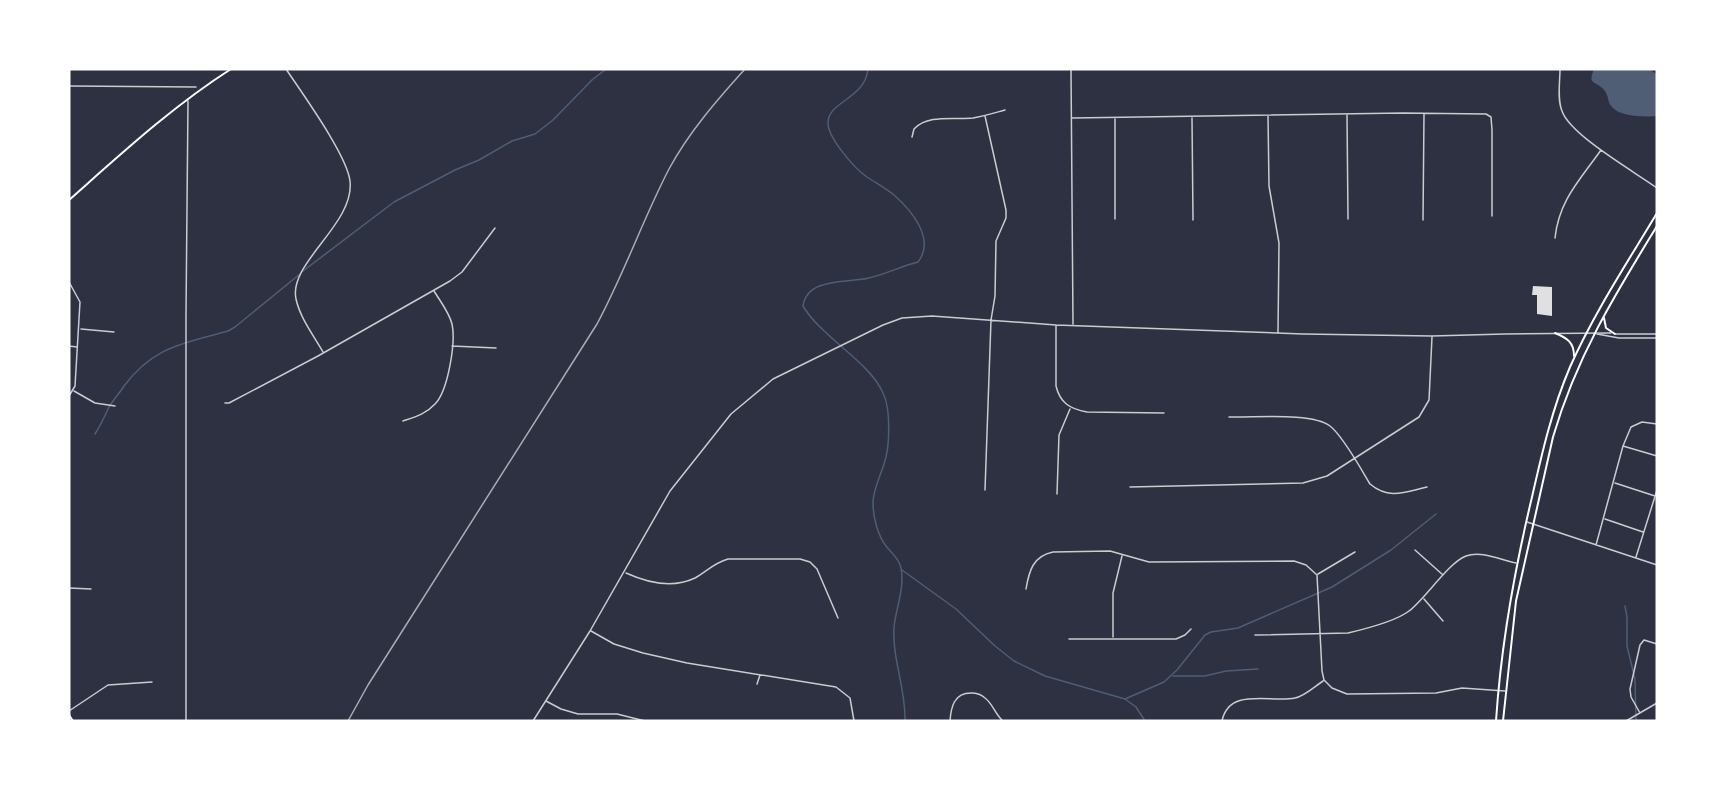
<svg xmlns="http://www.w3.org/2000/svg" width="1726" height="790" font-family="Karla,sans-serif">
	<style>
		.water { fill: #4f5d75 }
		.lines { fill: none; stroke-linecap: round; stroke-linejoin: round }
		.stream { stroke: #4f5d75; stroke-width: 1.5 }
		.building { fill: #e0e0e3 }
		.minor { stroke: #caccd0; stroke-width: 1.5 }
		.tertiary { stroke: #caccd0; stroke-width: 1.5 }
		.secondary { stroke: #fff; stroke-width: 2 }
		.primary { stroke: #fff; stroke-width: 2 }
		.rail { stroke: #abadb3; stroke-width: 1.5 }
	</style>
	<rect width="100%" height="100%" fill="#2d3142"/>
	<path class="water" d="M1594,69h54l9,5v42c-12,1 -37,1 -45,-9 -5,-5 -3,-12 -8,-17 -8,-10 -17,-4 -10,-21z"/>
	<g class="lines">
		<path class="stream" d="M868,69c-3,30 -39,32 -40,53 -1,15 27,47 39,55 9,6 19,11 27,18 17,15 42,44 24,67 -16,4 -32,12 -49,16 -21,5 -62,-1 -66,28 18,31 66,55 80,87 8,16 7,54 1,71 -4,13 -11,26 -11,39 0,14 5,33 13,43 6,8 13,12 15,22 4,19 -5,40 -7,59 -2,32 12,62 11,94
			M303,271l91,-69 61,-32 24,-10 33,-19 23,-7 18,-14 39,-40 14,-11
			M95,434c5,-8 9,-16 13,-25 4,-8 11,-15 16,-23 30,-40 59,-42 104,-55l7,-4 65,-53
			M902,570l54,39 39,37 19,15 31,15 80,23 11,8 9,14
			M1625,606l2,11v29l8,33 1,42
			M1173,676h32l21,-5 32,-2
			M1125,699l39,-17 13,-12 28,-35 6,-3 27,-4 94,-41 59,-37 45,-36"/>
	</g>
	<path class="building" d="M1533,286l19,1v29l-15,-2v-19h-5z"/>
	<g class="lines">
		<path class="minor" d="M286,69c16,24 61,86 64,112 5,43 -62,82 -54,118 4,19 18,37 27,53
			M1071,69l2,255
			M1560,69c0,13 -3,30 2,42 8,24 73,61 95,77
			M1347,115l1,104
			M985,116l21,94v8l-10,23 -1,55 -4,24 -6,170
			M1268,116l1,70 10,57 -1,89
			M1072,118l331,-5 83,1 5,3 1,13v86
			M1192,118l1,102
			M1115,119v100
			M912,137l2,-8c14,-15 40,-9 59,-11 11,-2 21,-5 32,-8
			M1423,220l1,-106
			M1555,238c4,-38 25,-58 46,-88
			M69,282l11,20 -5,84 -6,10
			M1056,326v60c4,17 14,23 31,26l77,1
			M81,329l33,3
			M1597,334l22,4h38
			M1616,334h41
			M69,346l8,1
			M452,346l44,2
			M74,391l21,12 20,3
			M225,403h4l89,-47 132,-75 12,-9 33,-44
			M1229,417c24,1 83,-5 101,9 13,10 31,43 40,58 19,16 35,8 57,3
			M403,421c12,-4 23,-7 32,-17 13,-13 21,-62 17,-80 -3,-12 -12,-23 -18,-33
			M1623,446l34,10
			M1615,483l40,13
			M1130,487l173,-4 24,-7 92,-59 10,-17 3,-63
			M1057,494l2,-59 11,-26
			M1605,519l38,13
			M1527,522l130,43
			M1596,545l27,-99 8,-19 11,-5 15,2
			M1415,550l28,25
			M1636,557l21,-67
			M626,573c22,10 46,16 69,5 12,-7 19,-15 33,-19h72l10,3 7,7 21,49
			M1318,574l37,-22
			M69,588l22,1
			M1026,589c3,-18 7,-33 27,-37l57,-1 39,11 145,-1 12,4 11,10 5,96 2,9 8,8 15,6 89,-1 26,-5 43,3
			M1424,599l19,22
			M591,631l23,13 29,9 44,10 149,24 14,11 4,23
			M1255,635l93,-2c17,-4 48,-12 61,-22 17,-13 39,-48 57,-55 15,-6 35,4 50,7
			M1113,637v-44l9,-37
			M1069,639h107l9,-4 6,-6
			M757,684l3,-9
			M546,701l15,8 17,5h39l28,7
			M69,711l39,-26 44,-3
			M1640,713l-9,-16 -1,-8 10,-44 4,-5 13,4
			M186,721v-407l2,-213
			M533,721l57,-90 80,-140 61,-77 42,-35 110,-54 19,-7 30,-2 124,9 247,9 129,2 73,-2 106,-1
			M950,721c1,-14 4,-28 21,-28 5,0 10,1 14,5 8,6 10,16 18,23
			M1222,721c7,-34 48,-18 73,-23 10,-2 20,-12 28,-17
			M1626,721l31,-18"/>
		<path class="tertiary" d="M69,86l127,1"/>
		<path class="secondary" d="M69,715l4,6"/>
		<path class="primary" d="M69,200c52,-46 104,-94 162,-131
			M1604,318l2,10 9,6
			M1555,333c12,5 19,9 19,23
			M1496,721c5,-76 18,-149 36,-224 10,-44 20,-88 38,-130 24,-54 57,-104 87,-154
			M1503,721l13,-120 37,-164c23,-79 61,-141 104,-211"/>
		<path class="rail" d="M348,721l20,-36 229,-361c27,-50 46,-105 72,-155 20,-37 48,-69 76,-100"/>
	</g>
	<rect width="1726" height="790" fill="none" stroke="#ffffff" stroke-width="141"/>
</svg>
